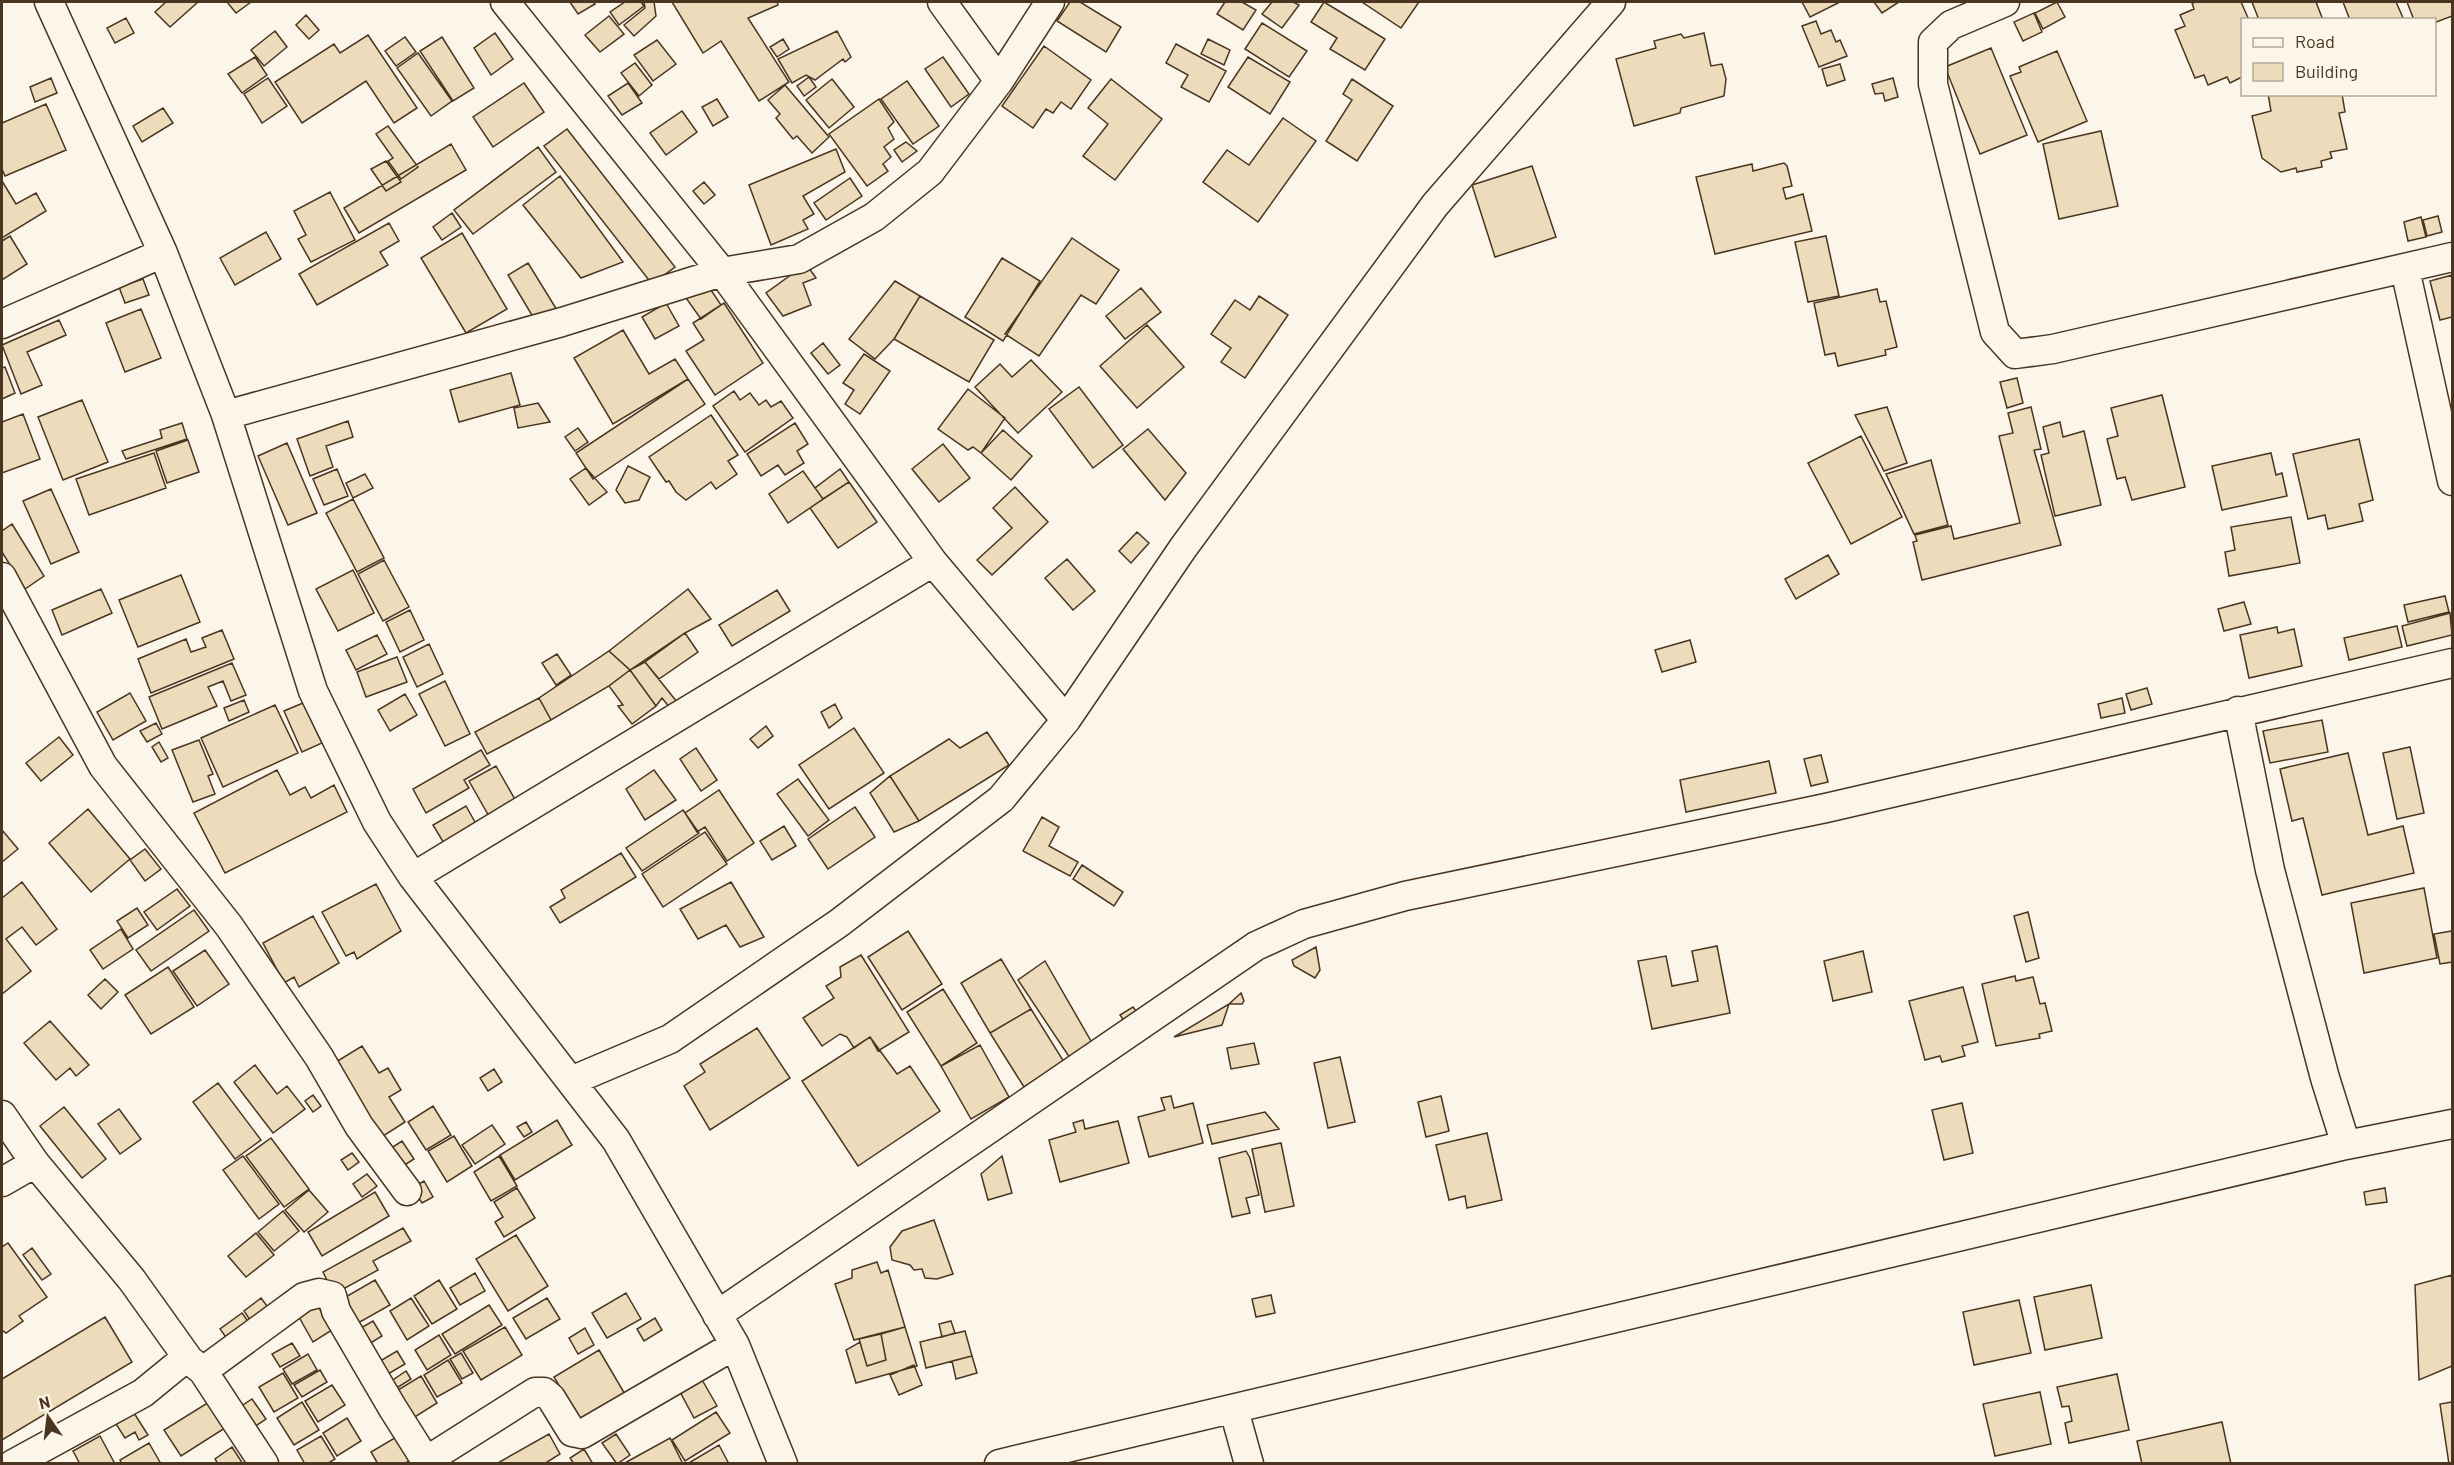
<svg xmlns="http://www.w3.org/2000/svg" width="2454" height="1465" font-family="Barlow,sans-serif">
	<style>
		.building { fill: #ecdcbc; stroke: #4a3520; stroke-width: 1.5 }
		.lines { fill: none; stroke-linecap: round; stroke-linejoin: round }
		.minor-casing { stroke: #4a3520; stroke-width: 31 }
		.minor { stroke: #fbf6e9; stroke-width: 28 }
	</style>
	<rect width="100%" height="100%" fill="#fbf6e9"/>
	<path class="building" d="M166,2h32l-28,25 -15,-15z
		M227,2h24l-15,11z
		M570,2h23l2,2 -17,10z
		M625,2h16l3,4 -25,19 -9,-13z
		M644,2h10l2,14 -22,20 -10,-11 21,-17z
		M672,2h105l1,3 -30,13 41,64 -30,19 -38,-60 -18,12z
		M1070,2h10l41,25 -15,25 -49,-31z
		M1225,2h17l14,8 -13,20 -26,-16z
		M1272,2h21l6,3 -17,23 -20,-14z
		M1324,2l61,37 -20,31 -35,-21 7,-11 -26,-16z
		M1362,2h57l-18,26z
		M1802,2h38l-30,15z
		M1874,2h25l-17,11z
		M2057,2l8,15 -22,12 -8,-16z
		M2196,2h45l8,18h-7v57l-12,6 -3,-6 -19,8 -4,-10 -9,3 -20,-48 10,-4 -5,-11 14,-6 -2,-6z
		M2252,2h64l7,18h-64z
		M2343,2h53l8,18h-54z
		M2407,2h45v14l-18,7v-3h-20z
		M2034,13l8,19 -19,9 -9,-19z
		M306,15l13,15 -10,9 -13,-14z
		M609,16l15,18 -24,18 -15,-17z
		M126,18l8,15 -19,10 -8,-15z
		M1816,21l5,13 10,-4 5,12 4,-2 7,16 -28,11 -17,-41z
		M1262,23l45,28 -18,26 -44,-28z
		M275,31l12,16 -23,19 -13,-16z
		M837,31l14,26 -6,5 -2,-3 -28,21 -9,-5 -14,8 -14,-24z
		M495,33l18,26 -22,16 -17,-27z
		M1704,33l7,33 11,-2 4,15 -2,17 -43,12 -1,5 -46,13 -18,-67 40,-11 -2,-7 27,-7 3,4z
		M368,35l49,73 -23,15 -28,-42 -64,42 -27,-41 59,-38 6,9z
		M405,37l11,15 -20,14 -11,-15z
		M442,37l32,51 -21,13 -33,-50z
		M783,39l6,10 -12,8 -7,-10z
		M1208,39l22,11 -6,15 -23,-11z
		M657,40l19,24 -23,17 -19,-26z
		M1176,44l50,27 -17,31 -28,-15 7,-12 -22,-12z
		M1044,46l47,34 -20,29 -10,-7 -8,11 -7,-4 -13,19 -31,-22z
		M1991,48l36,87 -47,19 -35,-87z
		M2057,51l30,70 -49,21 -28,-66 11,-4 -2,-5z
		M418,53l34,48 -21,15 -34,-48z
		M255,57l12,18 -25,18 -14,-19z
		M943,57l26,37 -18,13 -26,-38z
		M1248,57l42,25 -20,32 -42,-27z
		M635,63l17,22 -13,11 -18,-23z
		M1840,64l5,16 -18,6 -5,-17z
		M809,77l7,10 -12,9 -7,-10z
		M51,78l6,15 -22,9 -5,-15z
		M268,78l19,28 -25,17 -18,-29z
		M1893,78l5,19 -13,4 -2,-8 -8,1 -3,-10z
		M832,79l22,28 -25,21 -23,-28z
		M1111,79l51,40 -47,61 -32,-24 25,-32 -20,-16z
		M1352,79l41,27 -36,55 -31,-20 26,-41 -9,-6z
		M907,81l32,45 -26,18 -32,-45z
		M524,83l20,29 -51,35 -20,-30z
		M628,83l14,20 -20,12 -14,-19z
		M785,85l44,52 -17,16 -15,-17 -4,3 -17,-21 4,-4 -12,-14z
		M2268,94h74l3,18 -6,1 8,36 -17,3 2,6 -11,3 1,6 -25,5 -1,-4 -15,4 -19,-14 -10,-42 19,-5z
		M717,99l11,18 -15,9 -11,-19z
		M879,99l15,23 -6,6 6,11 -10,8 7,10 -8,7 5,7 -21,15 -38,-52z
		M46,104l20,46 -61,26 -3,-7v-46z
		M163,108l10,15 -31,19 -9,-16z
		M682,111l15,21 -31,23 -16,-22z
		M1283,118l33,23 -58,81 -55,-40 24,-32 22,15z
		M388,126l30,41 -17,12 -13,-18 5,-3 -17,-24z
		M567,129l108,138 -23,17 -108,-138z
		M2101,131l17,75 -59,13 -16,-75z
		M906,142l11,9 -15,11 -8,-12z
		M451,144l15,26 -107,63 -15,-25z
		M538,147l18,25 -83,62 -19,-24z
		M836,149l9,23 -42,24 11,18 -11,6 5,9 -37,16 -22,-60z
		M386,161l15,21 -15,9 -15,-22z
		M1784,163l3,3 5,20 -9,2 3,11 17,-5 9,37 -97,23 -19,-77 56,-13 1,7z
		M1532,166l24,71 -61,20 -23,-72z
		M560,176l63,86 -42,16 -58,-73z
		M850,178l12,18 -36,24 -12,-17z
		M2,181l14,23 20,-11 10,18 -44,27z
		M704,182l11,13 -11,9 -11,-13z
		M330,192l25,48 -44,22 -13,-23 8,-4 -12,-24z
		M452,213l9,14 -19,13 -9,-13z
		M2438,216l4,16 -15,4 -4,-16z
		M2421,217l5,20 -18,4 -4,-19z
		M389,223l10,18 -19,11 8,13 -71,40 -18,-31z
		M266,232l15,27 -46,26 -15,-27z
		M462,233l45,76 -41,24 -45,-75z
		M10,236l17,28 -25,16v-39z
		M1826,236l13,60 -31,6 -13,-60z
		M1072,238l47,32 -23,34 -15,-9 -42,61 -34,-22z
		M1002,258l38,23 -37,60 -38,-24z
		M528,263l29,47 -21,12 -28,-47z
		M806,264l10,14 -13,5 8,22 -28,11 -17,-23z
		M2452,275v42l-12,3 -10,-39z
		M143,279l6,16 -24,8 -6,-16z
		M895,281l25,15 -26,43 -19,20 -26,-20z
		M707,284l14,21 -20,14 -15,-21z
		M1141,288l20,24 -36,27 -19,-23z
		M1877,289l3,13 6,-1 11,46 -12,3 1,5 -48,11 -3,-13 -10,2 -11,-52z
		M920,296l74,44 -25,42 -75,-43z
		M1259,296l29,19 -43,63 -24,-16 10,-14 -20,-14 24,-34 15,10z
		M666,303l13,23 -24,13 -13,-22z
		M724,303l39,60 -48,32 -29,-44 18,-11 -11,-17z
		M141,309l20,49 -36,14 -19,-49z
		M59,320l7,15 -39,17 15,33 -21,9 -19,-49z
		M1147,325l37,42 -47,41 -37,-42z
		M623,330l26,44 26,-15 13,20 -75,45 -39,-66z
		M823,343l17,22 -12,9 -17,-21z
		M864,354l26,17 -30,43 -15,-10 9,-14 -11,-7z
		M1031,360l31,32 -44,41 -43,-46 25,-23 12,13z
		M5,367l10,26 -13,6v-31z
		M511,373l9,32 -61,17 -9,-32z
		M2017,378l6,25 -16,5 -7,-26z
		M688,379l17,25 -112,75 -17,-26z
		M1079,387l44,58 -30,23 -44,-59z
		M968,389l37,29 -24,35 -8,-6 -5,3 -30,-21z
		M734,391l6,9 10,-7 9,12 7,-5 5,7 10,-6 12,17 -48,34 -32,-46z
		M2162,395l23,92 -53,13 -7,-23 -8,2 -10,-40 11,-3 -7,-28z
		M82,400l26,62 -45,18 -25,-63z
		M538,403l12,19 -32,6 -4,-20z
		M1887,407l20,56 -23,8 -29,-56z
		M2031,407l10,42 -7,1 27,95 -139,35 -9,-38 4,-1 -2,-6 36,-9 3,13 66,-16 -21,-87 14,-3 -5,-20z
		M23,414l17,45 -38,14v-51z
		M711,415l27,40 -10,6 9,13 -21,15 -5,-7 -25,18 -10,-8 -7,-11 -3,1 -17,-25z
		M348,421l5,16 -27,9 7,21 -23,9 -13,-37z
		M2060,422l3,15 21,-6 17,74 -46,11 -14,-61 8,-2 -6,-26z
		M182,423l5,16 -61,20 -4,-8 40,-13 -2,-8z
		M795,423l13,21 -11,7 7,12 -19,12 -7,-10 -17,11 -14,-22z
		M578,428l10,14 -13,9 -10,-14z
		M1148,429l38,44 -21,27 -42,-51z
		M1003,430l29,26 -21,24 -30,-27z
		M1861,436l41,81 -51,27 -43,-81z
		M2359,439l14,61 -14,4 4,17 -35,8 -3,-14 -17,4 -15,-65z
		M188,440l11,32 -32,11 -11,-32z
		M287,443l30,70 -29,12 -30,-69z
		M943,444l27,34 -31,24 -27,-33z
		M154,453l12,35 -77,27 -13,-36z
		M2271,453l5,22 6,-2 5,23 -65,14 -10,-44z
		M1931,460l17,65 -34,9 -28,-60z
		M628,466l22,11 -11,23 -14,3 -9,-13z
		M586,468l21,24 -18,13 -19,-26z
		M337,469l11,27 -24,9 -11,-26z
		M840,469l9,13 -26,17 -8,-11z
		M803,471l20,28 -35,24 -19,-29z
		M365,474l8,14 -20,10 -7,-15z
		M849,482l28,40 -39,26 -28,-40z
		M1015,487l33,35 -56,53 -15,-15 35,-32 -19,-20z
		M51,489l28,63 -28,12 -28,-63z
		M353,499l31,59 -27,14 -31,-59z
		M2291,517l9,46 -71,13 -4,-24 10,-2 -4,-23z
		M12,524l32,52 -19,13 -23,-37v-21z
		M1137,532l12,11 -18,20 -12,-12z
		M1828,555l11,19 -43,25 -11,-20z
		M1067,559l28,32 -22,19 -28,-32z
		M384,560l25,47 -26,14 -25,-47z
		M353,570l21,43 -36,18 -22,-42z
		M181,575l19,47 -62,25 -19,-47z
		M101,589l11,24 -50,22 -10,-25z
		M688,589l23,30 -26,14 -55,37 -21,-19z
		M777,590l13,21 -58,35 -13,-21z
		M2445,596l4,16 -41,10 -4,-17z
		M2244,602l7,22 -27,7 -6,-22z
		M410,610l14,30 -24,12 -14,-30z
		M2450,613l2,22 -45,11 -5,-20z
		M2397,626l5,21 -53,13 -5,-22z
		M2277,627l1,6 16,-4 8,37 -53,12 -9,-43z
		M222,630l12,29 -83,34 -13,-34 48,-20 5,13 15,-5 -4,-9z
		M685,633l13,19 -39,27 -14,-17z
		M377,635l10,19 -31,16 -10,-20z
		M1690,640l6,22 -34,10 -7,-22z
		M429,644l14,30 -26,13 -14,-30z
		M609,651l21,19 -21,16 -58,34 -12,-22z
		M557,654l14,21 -15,10 -14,-22z
		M397,657l10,25 -41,15 -9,-25z
		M645,662l32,40 -7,6 -8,-10 -6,8 -26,-36z
		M232,663l14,32 -15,6 -8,-20 -15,6 9,19 -55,23 -13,-32z
		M630,670l26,36 -24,18 -14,-18 5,-1 -14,-19z
		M445,681l25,53 -25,12 -26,-52z
		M2147,688l5,16 -21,6 -5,-16z
		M130,693l16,28 -33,19 -16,-28z
		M405,694l12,21 -27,16 -12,-21z
		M539,698l12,22 -64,34 -12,-22z
		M2122,698l3,15 -24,5 -3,-14z
		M244,700l5,12 -20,9 -5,-13z
		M303,703l19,40 -20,9 -18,-41z
		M835,704l7,14 -13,10 -8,-16z
		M275,705l23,48 -75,34 -22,-49z
		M2322,720l6,32 -58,11 -7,-32z
		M156,723l6,11 -15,8 -7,-11z
		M766,726l7,10 -15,12 -8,-9z
		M854,728l30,45 -55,36 -30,-44z
		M987,732l22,33 -90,56 -29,-45 59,-37 11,9z
		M59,737l14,18 -32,26 -15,-18z
		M199,740l14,34 -5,2 7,18 -22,8 -21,-52z
		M159,742l9,16 -7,4 -9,-15z
		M2410,747l14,66 -27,6 -14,-66z
		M696,748l21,32 -16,11 -21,-32z
		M481,750l9,15 -26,15 5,8 -43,25 -13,-24z
		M2348,753l20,82 35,-9 11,47 -92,22 -19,-77 -11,3 -12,-52z
		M1821,755l7,27 -17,4 -7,-27z
		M1769,761l7,32 -90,19 -6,-32z
		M496,766l21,37 -27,15 -21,-37z
		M277,770l13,25 15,-8 6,11 23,-13 13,27 -122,61 -31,-60z
		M654,770l22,30 -31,20 -19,-31z
		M890,776l29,45 -25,11 -24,-39z
		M798,779l31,41 -21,16 -31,-42z
		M719,790l35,53 -27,18 -22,-34 -8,5 -12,-19z
		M466,806l14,25 -32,19 -15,-25z
		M855,807l20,30 -47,32 -20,-30z
		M88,809l42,50 -39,33 -42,-49z
		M683,810l16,23 -57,38 -16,-23z
		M1042,817l17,10 -10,19 29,16 -8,14 -47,-25z
		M784,826l12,20 -24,14 -12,-19z
		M2,830l16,19 -16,13z
		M705,832l22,32 -64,43 -21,-33z
		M145,849l16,20 -16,12 -15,-21z
		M621,853l15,24 -76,46 -10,-16 15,-9 -4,-8z
		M1082,865l41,27 -9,14 -41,-27z
		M22,882l35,47 -21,16 -14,-18 -16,12 25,32 -29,23v-96z
		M731,882l33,55 -24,10 -14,-22 -28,14 -18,-30z
		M376,884l25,47 -44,28 -3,-7 -8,4 -24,-44z
		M2424,888l13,70 -73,15 -13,-70z
		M177,889l13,17 -33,24 -13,-18z
		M137,908l11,17 -20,13 -11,-17z
		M194,910l15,21 -58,40 -15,-21z
		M2028,912l11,46 -13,4 -12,-46z
		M313,916l26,47 -40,24 -5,-10 -10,6 -21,-40z
		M121,929l12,20 -30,20 -13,-19z
		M908,931l34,53 -40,26 -34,-53z
		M2452,931v31l-12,2 -6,-30z
		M1717,946l13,67 -78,16 -14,-68 28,-5 6,30 26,-5 -6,-30z
		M1316,947l4,23 -5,8 -21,-12 -2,-6z
		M205,950l24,34 -32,22 -24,-35z
		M1863,951l9,41 -39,9 -9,-40z
		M861,955l48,77 -31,19 -8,-14 -16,11 -7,-11 -7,-3 -18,12 -19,-28 31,-20 -8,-12 15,-9 -1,-10z
		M1001,959l30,50 -41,24 -29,-50z
		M1045,961l50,87 -23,13 -54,-81z
		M168,967l26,40 -43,27 -26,-39z
		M2015,976l1,5 17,-4 7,27 5,-1 7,28 -13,3 1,4 -44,8 -14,-62z
		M105,979l13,13 -17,17 -13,-14z
		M1963,987l15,55 -16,4 3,10 -23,6 -2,-6 -15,4 -16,-59z
		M943,989l34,54 -36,23 -34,-54z
		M1241,993l3,8 -2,3h-13z
		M1229,1004l-7,21 -48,12z
		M1133,1007l7,9 -13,9 -7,-10z
		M1031,1009l33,53 -40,25 -34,-54z
		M50,1021l39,44 -13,11 -6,-8 -14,12 -32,-37z
		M757,1028l33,50 -80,52 -26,-44 21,-14 -5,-8z
		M870,1037l27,37 13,-8 30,45 -82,55 -56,-85z
		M1254,1043l5,21 -28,5 -4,-21z
		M980,1045l29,52 -38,22 -30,-53z
		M362,1046l17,27 9,-5 13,22 -12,7 16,25 -28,18 -46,-75z
		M1340,1057l15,65 -27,6 -14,-65z
		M255,1065l22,29 10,-8 18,23 -32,24 -39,-51z
		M494,1069l8,13 -14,9 -8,-13z
		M218,1083l43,57 -26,19 -42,-57z
		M313,1095l8,11 -8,6 -8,-11z
		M1171,1096l3,12 19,-5 10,40 -54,14 -11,-40 27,-7 -4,-12z
		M1441,1096l8,35 -23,6 -8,-35z
		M1962,1103l11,50 -29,7 -12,-50z
		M433,1106l18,29 -25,15 -18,-28z
		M64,1107l42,52 -24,19 -42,-52z
		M119,1109l22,30 -21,15 -22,-30z
		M1265,1112l14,17 -67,15 -5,-19z
		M557,1120l15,25 -57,35 -15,-25z
		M1083,1120l2,9 33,-8 11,42 -69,19 -11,-42 27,-8 -3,-9z
		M526,1122l6,10 -8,5 -7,-10z
		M492,1125l13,19 -30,20 -13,-19z
		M1487,1133l15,67 -35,8 -2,-12 -16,4 -13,-55z
		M454,1136l18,30 -25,16 -19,-31z
		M271,1138l38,51 -25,18 -38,-51z
		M402,1141l12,18 -17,11 -12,-18z
		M1281,1143l13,63 -29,6 -13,-63z
		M1246,1151l4,7 9,37 -13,3 4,15 -18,4 -13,-59z
		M352,1153l7,9 -11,8 -7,-10z
		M243,1156l36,48 -20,15 -36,-49z
		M499,1156l18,30 -26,15 -17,-29z
		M1002,1156l10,37 -24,7 -7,-26z
		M367,1174l10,12 -15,11 -9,-13z
		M424,1181l9,16 -11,6 -10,-15z
		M517,1188l18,30 -31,19 -9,-15 8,-5 -9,-15z
		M2385,1188l2,14 -21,3 -2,-13z
		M309,1190l19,22 -24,20 -19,-22z
		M375,1192l14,24 -67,40 -14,-24z
		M283,1211l16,20 -25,20 -16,-19z
		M934,1220l19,54 -16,5 -12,-1 -3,-9 -8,1 -4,-5 -18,-5 -2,-13 12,-16z
		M403,1228l8,13 -38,20 5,9 -44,24 -11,-22z
		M256,1233l18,22 -28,22 -18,-21z
		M516,1235l32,51 -40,25 -32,-52z
		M8,1243l39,54 -28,19 4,5 -17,12 -4,-3v-83z
		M32,1248l19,26 -9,6 -19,-25z
		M877,1262l4,11 7,-3 17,57 -51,13 -19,-56 17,-6v-8z
		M475,1273l10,18 -25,14 -10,-17z
		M2452,1275v91l-33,14 -4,-95z
		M375,1280l15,25 -39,22 -14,-25z
		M439,1280l18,29 -25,15 -18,-28z
		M2091,1285l11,53 -57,12 -11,-53z
		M626,1293l15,26 -34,19 -15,-25z
		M1271,1295l4,18 -19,4 -4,-18z
		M261,1298l9,12 -18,13 -8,-12z
		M411,1298l18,28 -22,14 -17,-29z
		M547,1298l13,21 -34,20 -13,-21z
		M2019,1300l12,53 -57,12 -11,-53z
		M489,1305l13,20 -47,29 -13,-20z
		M318,1306l14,24 -19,12 -14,-25z
		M242,1313l8,11 -22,16 -8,-11z
		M105,1317l27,45 -130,78v-61z
		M655,1318l7,12 -18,11 -7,-12z
		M373,1321l9,15 -18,11 -10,-15z
		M951,1321l4,12 -13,4 -3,-13z
		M505,1327l17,28 -41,25 -18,-29z
		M905,1327l12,39 -61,17 -10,-33 14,-8 7,24 19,-6 -5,-26z
		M585,1328l9,17 -16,9 -9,-16z
		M965,1331l7,25 -46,12 -6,-26z
		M881,1334l5,26 -19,6 -8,-27z
		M439,1335l12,20 -24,15 -12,-20z
		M292,1343l8,13 -20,11 -8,-13z
		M599,1350l30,51 -45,27 -30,-51z
		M397,1351l8,13 -22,13 -8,-13z
		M461,1353l12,20 -11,6 -12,-20z
		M308,1354l9,16 -25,14 -9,-15z
		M972,1356l5,17 -21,6 -4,-18z
		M448,1360l14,23 -25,14 -13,-22z
		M914,1365l8,20 -23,10 -9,-20z
		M320,1370l7,12 -25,15 -8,-12z
		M406,1371l5,8 -19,12 -5,-7z
		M283,1373l15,25 -24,14 -15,-25z
		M2117,1374l12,56 -60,13 -4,-20 7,-2 -3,-15 -7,1 -5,-20z
		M421,1376l16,27 -27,17 -17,-27z
		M701,1378l16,28 -23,12 -15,-28z
		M332,1385l13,20 -27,17 -13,-21z
		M2040,1392l11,52 -56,12 -12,-52z
		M252,1399l14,20 -15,10 -14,-20z
		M209,1402l16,26 -44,28 -17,-26z
		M302,1402l17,28 -25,15 -17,-27z
		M2452,1402v62h-3l-9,-60z
		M716,1412l14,21 -45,28 -13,-21z
		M134,1413l14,22 -9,5 -4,-8 -10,6 -9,-14z
		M347,1418l14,23 -24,15 -14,-23z
		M2222,1422l9,42h-89l-5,-23z
		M549,1434l11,20 -16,10h-48z
		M616,1434l14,21 -13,9 -15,-21z
		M100,1436l15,28h-35l-7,-13z
		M321,1436l14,23 -8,5h-22l-8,-14z
		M398,1436l14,23 -8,5h-26l-7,-12z
		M670,1438l13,26h-60z
		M149,1443l12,21h-39l-2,-4z
		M719,1445l10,19h-42z
		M232,1447l11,17h-25l-3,-5z
		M584,1449l9,15h-19l-4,-6z"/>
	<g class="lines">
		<g class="minor-casing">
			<path id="minor" d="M49,2l114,251 63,162 87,276 64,131 36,55 203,263 119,205 48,119
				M505,2l217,270 211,290 133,158
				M942,2l57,79
				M2005,2l-54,23 -18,17v42l62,248 20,22 38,-5 399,-92
				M2405,269l47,212
				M2,324l161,-71
				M226,415l336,-93 160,-50 77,-13 75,-42 56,-45 69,-91 51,-79
				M2,577l101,189 126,160 90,131 40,69 48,65
				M2238,711l32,159 55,208 21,67
				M413,877l520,-315
				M571,1081l99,-42 169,-116 162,-124 65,-79 117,-172 252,-343 176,-203
				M2,1115l33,48 97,117 55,77 -44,36 -130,71
				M2,1182l33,-19
				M717,1315l539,-369 48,-22 101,-28 421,-88 626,-145
				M188,1359l15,12 61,93
				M203,1371l101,-74 15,-4 13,3 4,15 56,96 34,54 109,-69h9l7,6 21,34 10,2 153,-89
				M1234,1410l15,54
				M999,1464l1347,-319 106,-21"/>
		</g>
		<use href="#minor" class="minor"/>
	</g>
	<rect width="2454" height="1465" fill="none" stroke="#4a3520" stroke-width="6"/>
	<rect x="2241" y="18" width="195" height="78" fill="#fbf6e9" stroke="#b4a999" stroke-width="1.5"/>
	<rect x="2253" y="38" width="30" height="9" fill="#fbf6e9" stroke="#b4a999" stroke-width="1.5"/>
	<text x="2295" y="48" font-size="18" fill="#4a3520">Road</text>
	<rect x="2253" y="63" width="30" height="18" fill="#ecdcbc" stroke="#b4a999" stroke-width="1.5"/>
	<text x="2295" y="78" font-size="18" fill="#4a3520">Building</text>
	<g transform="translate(48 1417) rotate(346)" stroke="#fbf6e9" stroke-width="4.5" paint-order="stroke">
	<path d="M0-4.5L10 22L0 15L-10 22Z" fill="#4a3520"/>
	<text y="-9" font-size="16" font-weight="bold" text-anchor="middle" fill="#4a3520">N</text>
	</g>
</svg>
